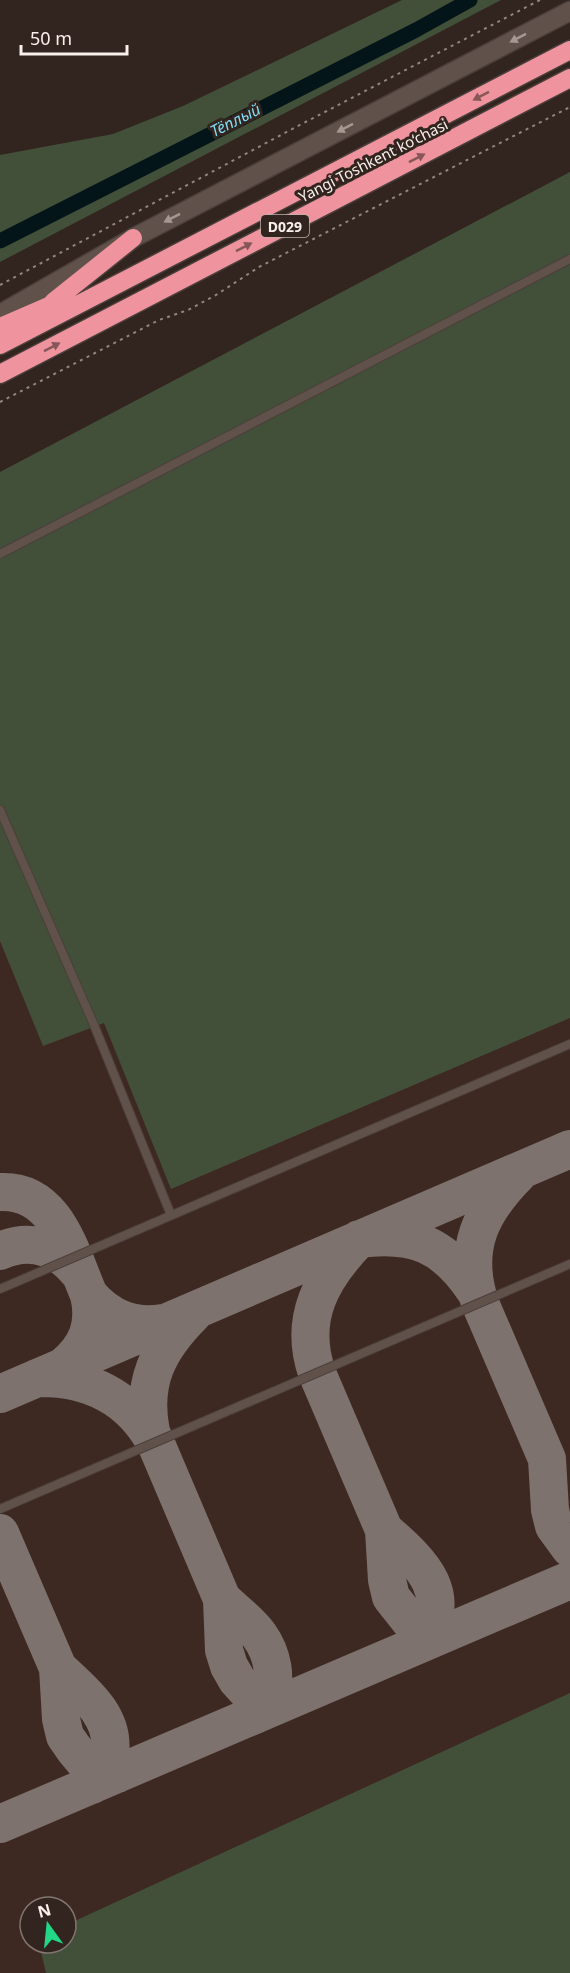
<svg xmlns="http://www.w3.org/2000/svg" width="570" height="1973" font-family="'Noto Sans',sans-serif">
	<style>
		.built { fill: #3e2922; fill-rule: evenodd }
		.green { fill: #425039 }
		.lines { fill: none; stroke-linecap: round; stroke-linejoin: round }
		.canal { stroke: #04151a; stroke-width: 15 }
		.taxiway { stroke: #7e726e; stroke-width: 38 }
		.lane-casing { stroke: #4b3f3b; stroke-width: 10 }
		.secondary-casing { stroke: #4b3f3b; stroke-width: 21 }
		.highway-casing { stroke: #4b3f3b; stroke-width: 21 }
		.path { stroke: #928581; stroke-width: 2; stroke-dasharray: 3 4.5; stroke-linecap: butt }
		.lane { stroke: #61514b; stroke-width: 8 }
		.secondary { stroke: #61514b; stroke-width: 18 }
		.highway { stroke: #ef949e; stroke-width: 18 }
		.oneway { fill: #a59893 }
		.oneway2 { fill: #875658 }
		.labels { text-anchor: middle; dominant-baseline: central; stroke-width: 6; stroke-linejoin: round; paint-order: stroke }
		.shield { fill: #32241f; stroke: #bdb2ae; stroke-width: 1.5 }
		.shield-label { font-size: 14px; font-weight: bold; fill: #f9efeb }
		.street-label { font-size: 15px; fill: #f9efeb; stroke: #32241f }
		.water-label { font-size: 16px; font-style: italic; fill: #80def8; stroke: #32241f }
	</style>
	<rect width="100%" height="100%" fill="#32241f"/>
	<path class="built" d="M570,172v1801h-570v-1501zM30,1907h36v36h-36z"/>
	<path class="green" d="M402,0h99l-501,262v-107l113,-21 70,-28z
		M570,172v846l-399,171 -67,-166 -61,23 -43,-105v-469z
		M570,1693v280h-524l-7,-30h27v-18z"/>
	<g class="lines">
		<path class="canal" d="M0,241l416,-211 54,-30"/>
		<path class="taxiway" d="M519,1173c-38,38 -57,75 -39,130l67,156 3,51 4,16 16,22
			M0,1192c57,-3 71,62 89,103
			M0,1251c31,-14 59,-3 79,22
			M193,1314c-35,35 -52,68 -42,118l71,167 2,51 5,16 8,14 10,11 17,9 17,3
			M64,1366c23,-19 32,-41 25,-71 20,23 44,33 74,28
			M37,1378c51,-1 92,18 117,63
			M0,1394l570,-245
			M384,1530c38,33 74,66 34,115
			M0,1533l58,135 3,51 4,17 9,13 10,12 16,9 17,4
			M222,1599c12,12 27,22 37,36 13,18 20,45 8,66 -3,5 -8,9 -12,14
			M444,1633l-18,-2 -16,-10 -19,-24 -4,-17 -3,-50 -67,-157c-19,-55 5,-96 42,-134 56,-7 86,6 117,53
			M58,1668c23,22 57,47 52,84 -2,12 -11,23 -18,33
			M0,1824l570,-244"/>
		<g class="lane-casing">
			<path id="lane" d="M0,554l570,-295
				M0,810l94,215 77,190
				M0,1289l570,-245
				M0,1509l570,-245"/>
		</g>
		<g class="secondary-casing">
			<path id="secondary" d="M0,314l133,-76 437,-227"/>
		</g>
		<g class="highway-casing">
			<path id="highway" d="M53,302l80,-64
				M0,327l67,-29
				M0,345l570,-295
				M0,374l570,-296"/>
		</g>
		<path class="path" d="M0,285l296,-158 244,-127
			M0,402l159,-82 29,-10 28,-15 43,-28 311,-160"/>
		<use href="#lane" class="lane"/>
		<use href="#secondary" class="secondary"/>
		<use href="#highway" class="highway"/>
	</g>
	<defs><path id="oneway-solid" d="M-6-.8H1V-3.2L6.5 0L1 3.2V.8H-6Z" transform="scale(1.5)"/></defs>
	<g class="oneway">
		<use href="#oneway-solid" transform="translate(518 38) rotate(153)"/>
		<use href="#oneway-solid" transform="translate(345 128) rotate(153)"/>
		<use href="#oneway-solid" transform="translate(172 218) rotate(153)"/>
	</g>
	<g class="oneway2">
		<use href="#oneway-solid" transform="translate(481 96) rotate(153)"/>
		<use href="#oneway-solid" transform="translate(417 158) rotate(-27)"/>
		<use href="#oneway-solid" transform="translate(244 247) rotate(-27)"/>
		<use href="#oneway-solid" transform="translate(52 347) rotate(-27)"/>
	</g>
	<g class="labels">
		<rect class="shield" x="261" y="215" width="48" height="22" rx="4.5"/>
		<g class="shield-label">
			<text x="285" y="226">D029</text>
		</g>
		<g class="street-label">
			<text transform="translate(373 160) rotate(-27)">Yangi Toshkent ko‘chasi</text>
		</g>
		<g class="water-label">
			<text transform="translate(235 120) rotate(-27)">Тёплый</text>
		</g>
	</g>
	<g transform="translate(48 1925) rotate(345)"><circle r="28" fill="#32241f" stroke="#827571" stroke-width="1.5"/>
	<path d="M0-4.5L10 22L0 15L-10 22Z" fill="#22d887"/>
	<text y="-9" font-size="16" font-weight="bold" text-anchor="middle" fill="#f9efeb">N</text>
	</g>
	<path d="M21 45v9h106v-9" fill="none" stroke="#f9efeb" stroke-width="3"/>
	<text x="30" y="45" font-size="18" fill="#f9efeb" stroke="#32241f" stroke-width="4.5" paint-order="stroke">50 m</text>
</svg>
